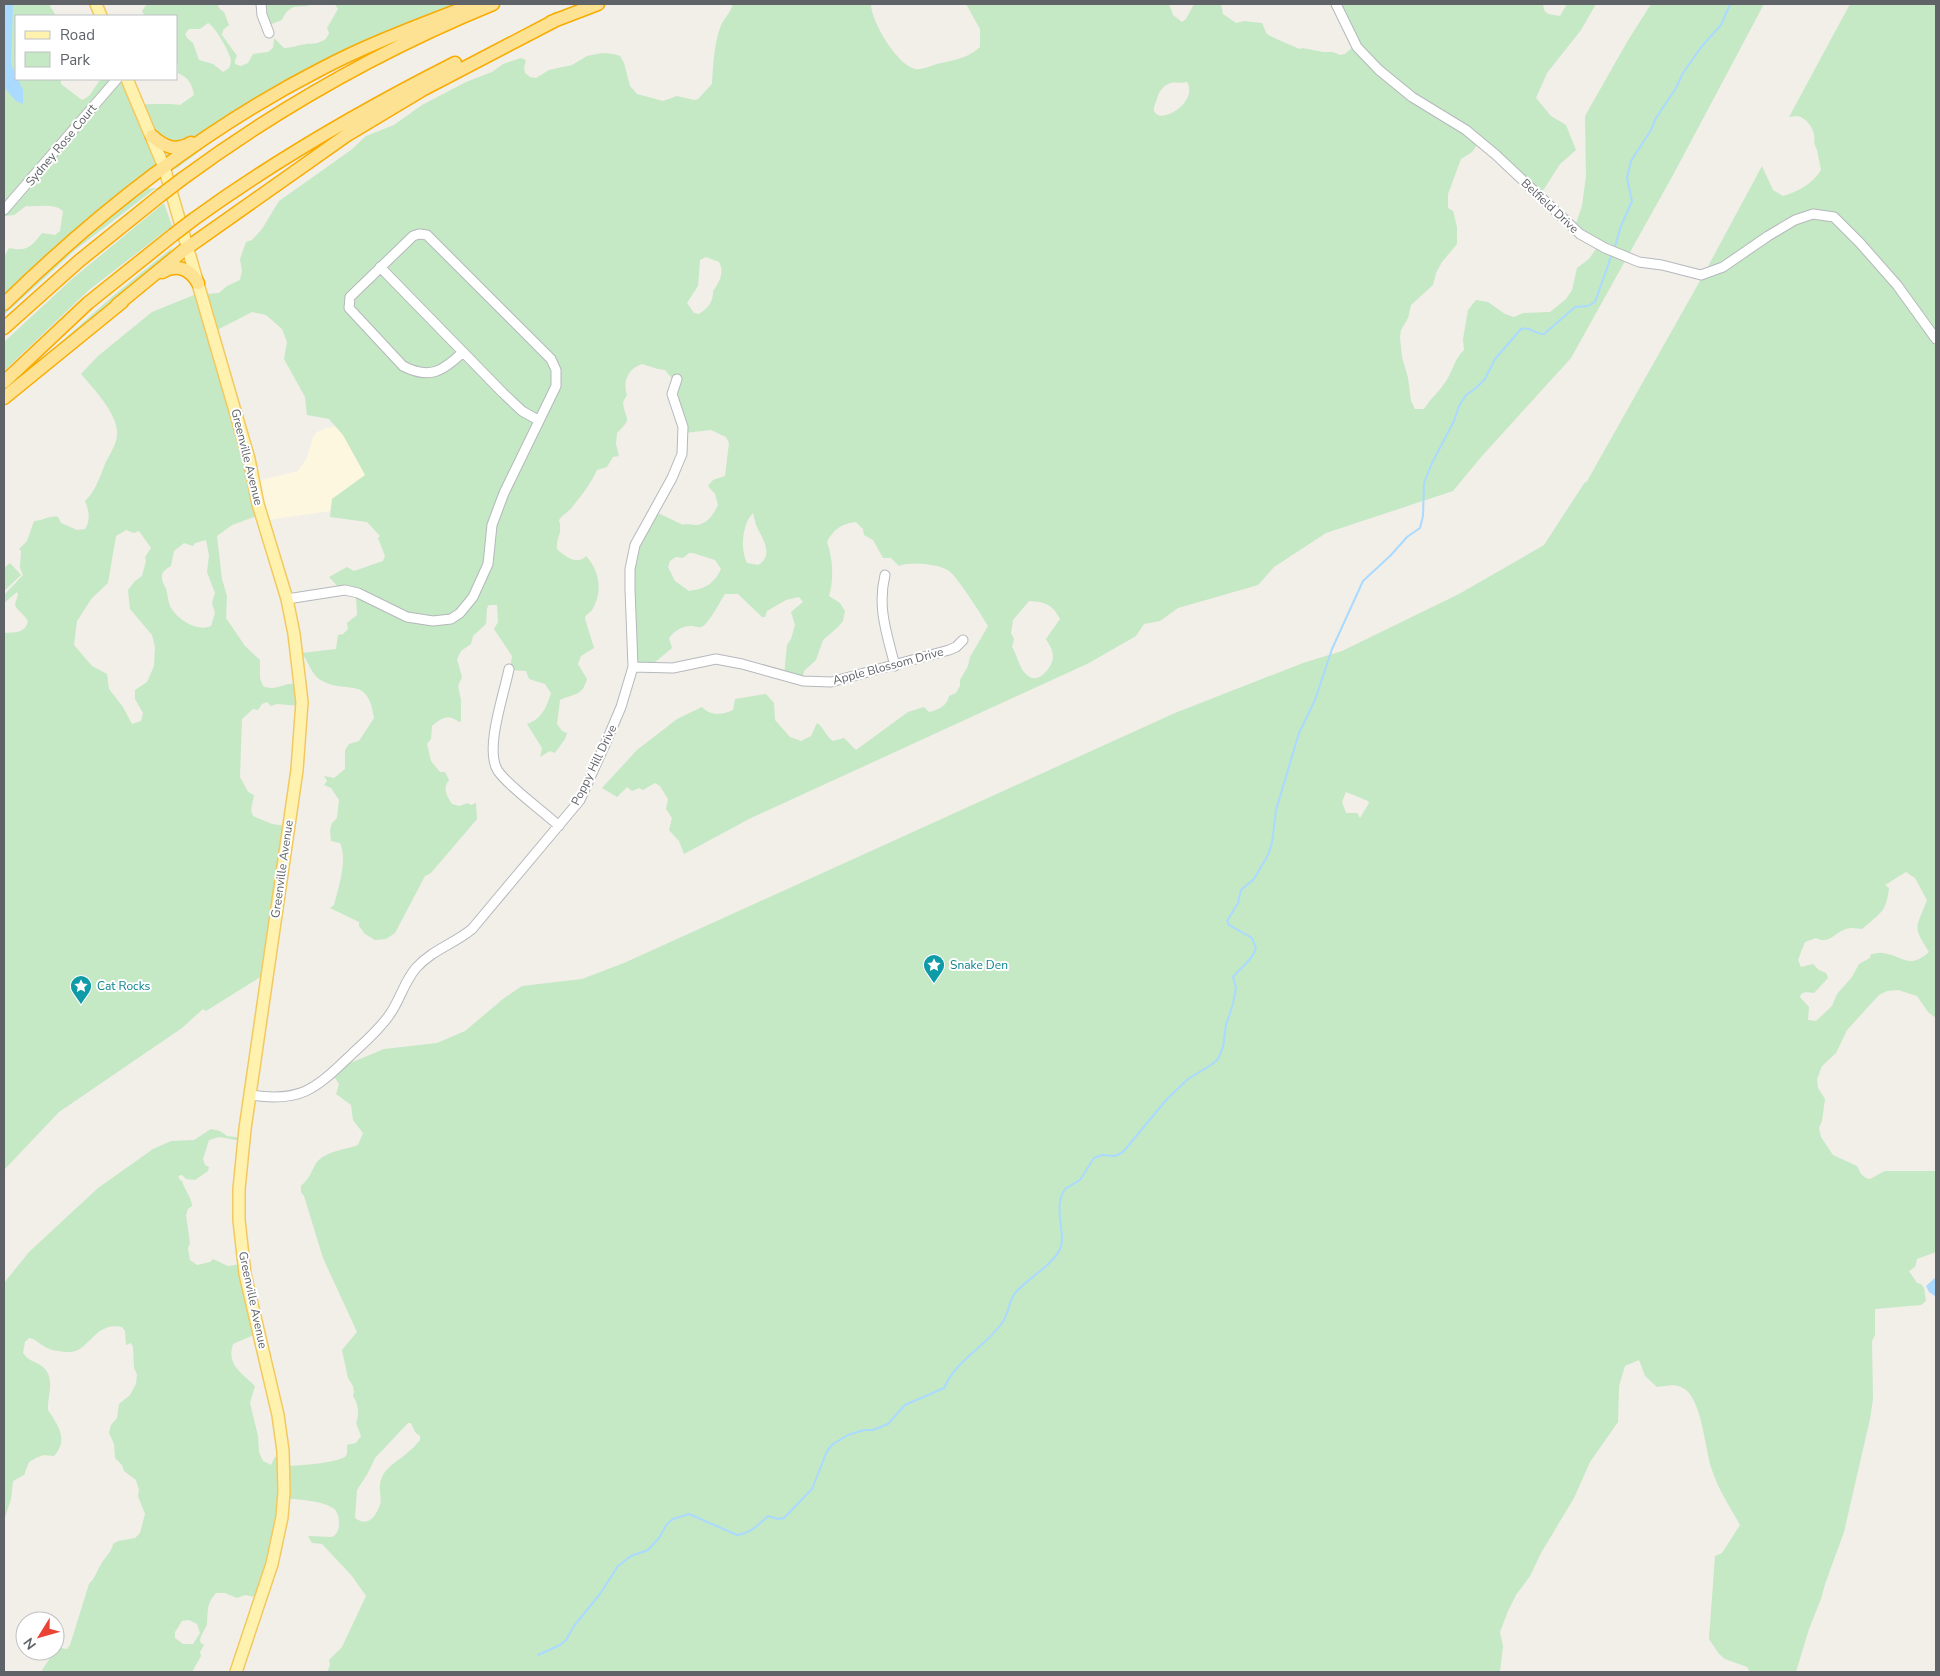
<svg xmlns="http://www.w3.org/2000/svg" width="1940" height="1676" font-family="'Nunito Sans',sans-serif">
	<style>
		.commercial { fill: #fef7e0 }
		.green { fill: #c5e8c5; fill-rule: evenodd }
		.water { fill: #aadaff }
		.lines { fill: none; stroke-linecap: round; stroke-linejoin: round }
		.stream { stroke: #aadaff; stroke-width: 2 }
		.minor-casing { stroke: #b5b8bc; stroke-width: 11 }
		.major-casing { stroke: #f2c960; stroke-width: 14 }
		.highway-casing { stroke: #f9ab00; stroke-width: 15 }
		.minor { stroke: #fff; stroke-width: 9 }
		.major { stroke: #fff2af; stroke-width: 11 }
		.highway { stroke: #fde293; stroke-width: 12 }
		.highway-bridge-casing { stroke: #f9ab00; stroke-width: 15; stroke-linecap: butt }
		.highway-bridge { stroke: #fde293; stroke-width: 12 }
		.labels { text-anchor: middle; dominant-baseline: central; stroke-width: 4; stroke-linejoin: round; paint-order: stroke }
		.street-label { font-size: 12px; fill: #5f6368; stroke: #fff }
		.culture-label { font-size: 12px; fill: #0d838f; stroke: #fff; text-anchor: start }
	</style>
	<rect width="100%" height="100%" fill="#f1efe8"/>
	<path class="commercial" d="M336,427l7,8 23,40 -34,24 -2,12 -56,8 -7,2 -10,-40 41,-10 9,-13 6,-21 4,-5 9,-4z"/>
	<path class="green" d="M4,4h45l7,12h-40v63h45v5l21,16 7,-4 11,-16 31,-1 10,25c13,1 25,-1 39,1l14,-10c-2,-11 -5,-17 -16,-22v-8l-2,-3v-46h-31l-3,-5 5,-7h70l3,5 4,3 5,13 -6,5 -1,5 15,21 -2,4v4l6,2 7,-3 5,-9 15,-2 5,-4 1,-10 10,10c8,0 14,-3 22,-4 11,-1 8,1 20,-5l3,-6 -2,-5 11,-19 -3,-5h120l-44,19 -172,99 -62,46 -14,6 -159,129v-46l5,-9c18,4 22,-1 33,-15l13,2 5,-4 3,-20c-10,-8 -24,-4 -37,-5l-12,9 -10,1zM208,23c7,3 22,30 23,37 0,3 -1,5 -2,8l-6,4 -10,-8 -14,-4 -6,-17 -5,-4 -3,-5 4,-5h11z
		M263,4h50c-13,6 -22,-4 -31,16l-13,5z
		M733,4h138c0,17 26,61 44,65 7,1 12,-2 19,-4 17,-5 32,-5 46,-18v-18l-14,-25h203l4,11 9,7 4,-3 8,-15h27l2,10 13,9 8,-2 18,2c2,4 3,8 5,11 2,2 28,13 33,15l3,-1 20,4h10l7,3 5,-1 10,-9 -19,-41h207l1,6 4,4 12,2 7,-12h29l-15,26 -34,43 -11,25 15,18 15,9 10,25 -16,14 -21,33 -60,-55 -7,10 -11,7 -13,35v14l5,3 4,16v17l-15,18 -6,11 -3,12 -22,20 -3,13 -7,12 -1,7 2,20 6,21 3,23 4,8h9c6,-10 14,-16 20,-25 8,-10 10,-25 20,-34l-1,-11 5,-29 8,-10 12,2 17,12 9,3 9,-4 27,-1 16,-13 6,-9 5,-22 12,-9 9,-13 -24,-17 8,-23 4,-30 -1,-60 42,-74 24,-38h113l-91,171 -102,183 -89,98 -29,35 -127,42 -52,34 -16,18 -80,23 -18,13 -16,3 -8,12 -47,27 -340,156 -65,35 -5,-13 -10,-11 3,-12 -6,-9 2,-10 -8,-13 -5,-3 -12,7 -4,-2 -7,3 -5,-4 -10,10 -15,-9 35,-38 40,-31 25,-12c8,9 21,8 31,3l2,-11 31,-5 8,9 1,17 15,17 11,4 10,-5 6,-13c7,4 9,14 16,18l11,-3 12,12 52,-38 16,-5 5,5c9,-2 18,-6 20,-16l7,-3 4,-7v-6l8,-14 2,-9 18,-31c-5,-9 -32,-51 -39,-55 -10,-7 -39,-10 -50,-5l-8,-8h-8l-10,-18 -9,-5 -1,-6 -7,-7c-14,1 -24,9 -29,20 6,17 7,37 2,54l11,7 5,8 -2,10 -4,5 -16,14 -7,20 -12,11 -2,10 -18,-6 3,-30 4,-6 4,-14 -4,-13 12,-10 -4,-5 -13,3 -19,11 -2,6h-3l-24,-23h-13c-4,6 -16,29 -22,32 -4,3 -7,0 -11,0 -9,-1 -18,5 -23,12l3,10 -23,19 -12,-1 -5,-98 5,-25 17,-32 29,14c5,-2 7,0 12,0 12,0 18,-10 23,-20l-3,-11 -7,-8 5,-6 12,-4 4,-33 -3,-6 -15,-7 -27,3 -13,-41 4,-10 -10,-12 -7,-1 -16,-5c-13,4 -20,17 -15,31l-4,7c2,20 11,14 -6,31l-1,11 3,12 -6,1 -6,10 -10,3c-6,13 -15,25 -24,36 -4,6 -10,8 -14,14 4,14 -3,16 -2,29 7,7 21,17 29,7 14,15 17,37 6,54 -2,3 -6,4 -7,8 0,2 8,25 9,30l-13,8 -3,8 9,15c-5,18 -13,14 -27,21l-3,24 5,7 5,2 -2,6 -10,14 -5,-2 -10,6 2,-9 -15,-24c15,-5 20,-18 24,-31l-6,-9 -16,-5 -3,-8 -16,-1 2,-14 -18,-27 4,-7 -1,-17h-8l-2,3 -1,16 -13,12 -2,8 -10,7 -4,8 5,18 -4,9 3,14v21l-2,1c-12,-9 -17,-4 -27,4l-1,13 -4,5 4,17 9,11h5l4,8c-7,9 -2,16 3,24l7,2 9,-3 3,2 5,-2 1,16 -46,54 -6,3 -30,57 -9,6 -11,1 -10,-6 -6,-8v-4l-29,-14 4,-3c4,-16 14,-45 6,-62l-9,-2 -1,-11 2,-7 5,-5 2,-18 -8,-12 -7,-3 3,-4 -3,-5 10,2 11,-9v-19l4,-6 10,-3 15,-23c-6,-45 -29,-22 -55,-39 -7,-5 -12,-19 -17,-26l34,-4 2,-14 5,-1 5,-5 -1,-6 10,-8 -1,-18 -18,-10 -9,-10 18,-10 7,4 29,-10 2,-5 -7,-18 2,-2 -13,-14 -37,-5 2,-18 33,-24 -22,-40 -14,-16 -22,-4 -2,-18 -21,-38 3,-17 -5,-13 -16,-14 -14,-3 -35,18 48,183 -33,12 -15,11 5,43 5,17 -1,22 19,28 15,14v18l3,8c9,4 14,1 22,-1 4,-2 10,-1 14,-1l1,22 -23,-2 -6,2 -4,-4 -5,2 -4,6 -5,-1 -11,10 -2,58 8,15 6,3 -3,15 2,6 19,8 15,2 -22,148 -59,37 -3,-2 -21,19 -123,84 -55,58v-537c10,-1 20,1 24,-11 -3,-8 -10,-10 -13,-17l3,-11 -1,-2 -13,11v-8l19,-20 -3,-7 1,-17 -2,-2 8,-8 7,-20c9,0 15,-6 24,-4l3,6 16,7 8,-1c6,-9 4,-18 0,-28 10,-9 15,-24 20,-37 4,-9 13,-21 12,-32 0,-19 -24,-44 -36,-58l17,-18 54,-44 52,-21 2,3 13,-1 8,-7 13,-6 2,-9 -2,-12 6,-17 6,-2 10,-11 17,-28 72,-51 15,-14 28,-11 28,-20 44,-23 26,-10 11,-8 18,-6 5,2 -2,8 1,5 5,4 6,1 13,-8 23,-5 15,-9 15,-3 12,1 6,2 4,7 6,23 7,8 26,7 14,-5 17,4 4,-1 14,-15c1,-18 2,-39 8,-56 3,-9 10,-14 13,-24zM1187,82c12,20 -27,44 -33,29 -1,-3 2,-9 3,-12 2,-7 4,-11 11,-15 6,-3 13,0 19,-2zM706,257l13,5c6,10 0,21 -6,29 0,12 -5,17 -14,23l-5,-1 -7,-10 11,-17 2,-26zM753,513c1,4 2,8 3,12 6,13 19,30 2,40l-11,-2c-7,-13 -5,-39 6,-50zM126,530l8,3 5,-2 12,17 -6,9 1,4 -4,15 -7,5 -7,9 2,19 22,26 3,12 -1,19 -7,16 -12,8v9l8,14 -2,8 -9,3 -9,-17 -14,-18 -2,-15 -15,-8 -18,-21 3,-24 15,-23 16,-15 8,-47zM206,540l3,15 -2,17 8,21 -3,10 3,10 -4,13c-13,6 -32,-5 -40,-18 -3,-5 -3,-13 -5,-19 -1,-3 -4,-7 -4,-11 -1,-6 4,-9 9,-12l3,-15 10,-8 9,3 2,-3zM689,553h4l22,7 6,9c-7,15 -16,20 -32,22l-14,-10 -7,-14 2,-6 6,-4 7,1zM1029,601c17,1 23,3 31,18l-14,20c3,5 7,11 7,18 0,9 -13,26 -23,20 -11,-6 -12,-21 -18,-30l2,-8 -3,-6 2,-13z
		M1850,4h86v1014l-8,-6 -11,-16 -19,-6 -11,1 -8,4 -32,35 -11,23 -14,13 -5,13 1,9 7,11 -3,22 -3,7 2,9 12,18 24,11 4,8 5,4 4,1 15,-8h51v81l-19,7 -2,8 -6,4 8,12 4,1 3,4 2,13 -5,4 -46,4v26l-3,6 1,58 -3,20 -26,113 -19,52 -4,15 -12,30 -13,43h-46l-3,-5 -22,-8 -6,-5 -10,-15 6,-83 7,-3 18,-28c-10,-18 -22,-36 -28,-55 -7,-20 -10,-72 -29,-82 -8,-5 -18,-2 -26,-1l-12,-11 -6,-16 -14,6 -6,20 -1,36 -28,40 -16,36 -33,55 -11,23 -14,19 -8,16 -8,21 3,14 -3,26h-1173l3,-7 -1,-5 13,-13 24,-51 -14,-20 -30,-32 -10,-1 -4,-7c4,0 20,1 23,1 11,-2 10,-24 2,-29 -14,-8 -33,-8 -49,-10l-24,100 -15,-3 -8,3 -12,-5h-9c-10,11 -8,19 -9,31 -2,7 -7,10 -7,18l4,3 -4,7 1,4 -9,16h-151l14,-22 5,-2 7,1 3,-4 19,-61c6,-6 7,-11 11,-18 4,-9 11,-12 13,-22l5,-3 17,-3 5,-5 5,-19 -7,-18 1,-6 -3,-10 -12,-9 -2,-6 -7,-7 -1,-14 -5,-11 2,-8 6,-7 2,-14 11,-9 6,-11 1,-10 -3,-6 -1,-21 -2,-4 -5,2 -1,-14 -3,-4c-29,-6 -32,26 -54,25 -7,0 -20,-2 -26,-7 -5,-3 -7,-6 -13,-7l-4,4 -2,11c6,9 13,8 20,14 13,12 4,29 5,43 10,15 21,30 6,46l-10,-1 -8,3 -7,4 -5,13 -11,6 -2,18 -7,22v-238l25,-31 69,-64 55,-39 18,-8 23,-1 17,-11 9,2 7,5 16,2 -1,3 -23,-4 -10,3 -6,19 2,6 4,2 -1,4 -13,9 -9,-1 -4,-4 -4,1 2,4 2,1c3,10 9,15 10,25l-4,3 -2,6 4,28 -2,5 2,12 7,5 13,-3 3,-3 15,7 15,-2 15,69 -25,11c-7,21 9,29 22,42l-5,17 8,33 1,16 4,9 8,4 4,-8 7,-1 2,10c11,0 55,-3 62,-10 2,-3 1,-8 1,-11l9,-2 5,-7 -5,-13c4,-10 2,-19 -3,-27l1,-4 -1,-6 -5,-8 -6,-28 15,-18 -34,-74 -19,-62 -3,-4v-6c10,-10 8,-10 14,-21 8,-14 30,-15 43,-20l5,-12 -10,-13 -2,-15 -15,-11 3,-10 -6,-9 10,-9 41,-17 53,-6 28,-12 38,-32 19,-13 60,-7 42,-16 551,-250 128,-50 39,-12 117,-57 85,-49 41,-63 1,1 119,-211 57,-106 11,24 10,6c15,-4 30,-13 38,-26l-4,-20 -3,-7c3,-10 -6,-26 -18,-27 -2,0 -5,1 -7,1zM1346,792l22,9 1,2 -9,15 -3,-5h-11l-4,-11zM1906,872l9,6 12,22c-11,29 -15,25 2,52 -20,18 -26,4 -46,1 -3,-1 -8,1 -12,1l-1,4 -11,6 -7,13 -15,17 -5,12 -16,15 -8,-1 1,-13 -9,-10c2,-7 8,-4 14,-4l14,-15 -2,-5 -7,-3 -6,-6 -12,3 -3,-7 7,-18 11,-4c13,7 19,-6 30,-9 5,-2 11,0 16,0 18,-16 24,-16 27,-41l-4,-3zM408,1423h3l4,9 5,4v4c-4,5 -9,10 -14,14 -8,7 -17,11 -23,21 -7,14 0,20 -3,30 -5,13 -12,22 -25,13l2,-28 11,-17 7,-15zM189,1620l8,4 3,9 -7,11h-10l-8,-6v-6l7,-11z
		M156,188l-81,62 -71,65v-3l8,-10 63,-58 70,-55z
		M164,203l8,23 -83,64 -85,81v-29l68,-63z
		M173,247l-9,13 -133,109 83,-74z
		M10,563l11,12 -17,16v-23z"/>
	<path class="water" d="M4,4h9l-2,60 12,26v14l-7,-3 -12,-14z
		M1936,1277v18l-1,1 -6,-4 -3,-6z"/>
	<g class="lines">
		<path class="stream" d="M1614,250l7,-24 11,-25 -5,-23 4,-17 20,-31 5,-12 20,-30 7,-15 19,-27 19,-21 9,-21
			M538,1655l22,-10 6,-5 8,-14 26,-32 18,-28 13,-10 17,-6 11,-12 8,-14 6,-5 16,-5 48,21c14,-2 21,-10 31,-19l10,3 6,-1 28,-29 15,-38 6,-7 15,-9 16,-5h9l15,-6 17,-19 39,-17c12,-28 41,-41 58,-65 7,-9 6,-22 14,-31 12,-14 37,-27 44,-43 7,-16 -8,-41 5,-60l15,-9 14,-22 8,-3 13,1 8,-4 44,-53 21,-20 23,-14 7,-6 5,-12 3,-22 7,-21 3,-16 -3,-11c9,-11 17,-14 23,-28l-4,-11 -23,-13 -2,-4 11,-18 3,-13 13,-11 14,-24 4,-12 4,-33 23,-77 16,-33 17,-51 31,-68 28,-26 16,-18 13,-9 3,-12 1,-33 8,-20 22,-42 5,-15 7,-11 10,-7 9,-9 10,-20 26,-30c9,-3 14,5 23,5l31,-27 13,-1 7,-4 17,-48"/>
		<g class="minor-casing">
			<path id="minor" d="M261,4l1,11 7,18
				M1336,4l21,43 22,23 33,27 54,33 30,25 84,79 25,14 34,14 23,3 39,10 22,-8 45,-31 27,-16 18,-6 21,3 26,26 37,42 39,54
				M4,210l113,-131
				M380,267l123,126 19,18 16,9
				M885,575c-8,33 2,59 10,91
				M287,599l58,-9 13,3 49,24 26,4 18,-2 9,-6 13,-16 15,-33 4,-39 12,-32 52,-107v-16l-5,-11 -124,-124 -8,-1 -6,2 -63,61 -1,11 54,58c27,14 40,5 60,-14
				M633,667l40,1 43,-9 26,5 61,17 28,1 118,-32 7,-3 7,-7
				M509,669c-5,26 -25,81 -11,102 12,17 44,39 61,55
				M250,1095c53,8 66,-7 103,-42 13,-12 27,-24 37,-39 10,-14 14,-32 26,-46 16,-18 38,-24 56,-39l108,-129 27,-60 14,-33 12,-40 -3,-78v-20l5,-24 37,-67 10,-24 1,-27 -11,-33 5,-15"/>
		</g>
		<g class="major-casing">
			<path id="major" d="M96,4l5,12
				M127,79l37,88 85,292 9,45 29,95 7,35 8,68 -5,68 -52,359 -6,60v31l6,54 33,141 5,36 1,41 -2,25 -10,47 -36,108"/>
		</g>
		<g class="highway-casing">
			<path id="highway" d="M551,22l47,-18
				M152,136c12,11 24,16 39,7
				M182,179c95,-70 201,-130 311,-175
				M194,219c83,-60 170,-110 261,-156
				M162,272c15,-9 28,-3 36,11
				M4,304c94,-92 200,-175 317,-235 49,-26 102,-45 153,-65
				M117,305l67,-55 163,-115 75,-45 136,-71
				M4,328l75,-67 82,-66
				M4,382l84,-79 85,-68
				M4,398l118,-96"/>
		</g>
		<use href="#minor" class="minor"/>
		<use href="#major" class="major"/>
		<use href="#highway" class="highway"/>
		<g class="highway-bridge-casing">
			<path id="highway-bridge" d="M161,195l21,-16
				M173,235l21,-16"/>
		</g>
		<use href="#highway-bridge" class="highway-bridge"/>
	</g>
	<defs>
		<g id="sight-pin" transform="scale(1.125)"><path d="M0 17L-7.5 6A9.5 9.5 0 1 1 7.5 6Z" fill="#0f9aa8" stroke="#fff"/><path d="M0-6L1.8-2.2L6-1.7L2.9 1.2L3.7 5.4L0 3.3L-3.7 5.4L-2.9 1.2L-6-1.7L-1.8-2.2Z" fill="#fff"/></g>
	</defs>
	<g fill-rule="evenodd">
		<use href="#sight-pin" x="934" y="965"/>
		<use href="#sight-pin" x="81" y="986"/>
	</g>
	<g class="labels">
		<g class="street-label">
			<text transform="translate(61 145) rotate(-50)">Sydney Rose Court</text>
			<text transform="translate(1550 206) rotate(43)">Belfield Drive</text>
			<text transform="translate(247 457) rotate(76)">Greenville Avenue</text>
			<text transform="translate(888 666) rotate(-15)">Apple Blossom Drive</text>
			<text transform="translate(594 765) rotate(-64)">Poppy Hill Drive</text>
			<text transform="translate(282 869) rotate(-82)">Greenville Avenue</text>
			<text transform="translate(253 1300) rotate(78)">Greenville Avenue</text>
		</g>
		<g class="culture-label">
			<text x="950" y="965">Snake Den</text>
			<text x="97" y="986">Cat Rocks</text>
		</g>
	</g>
	<rect width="1940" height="1676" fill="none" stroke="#5f6368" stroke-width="10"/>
	<rect x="15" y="15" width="162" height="65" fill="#ffffff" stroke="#bfc1c3"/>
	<rect x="25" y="31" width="25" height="8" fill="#fff2af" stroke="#bfc1c3"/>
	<text x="60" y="40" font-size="15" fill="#5f6368">Road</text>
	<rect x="25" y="52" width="25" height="15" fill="#c5e8c5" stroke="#bfc1c3"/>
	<text x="60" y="65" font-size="15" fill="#5f6368">Park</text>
	<g transform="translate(40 1636) rotate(233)"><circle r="24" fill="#ffffff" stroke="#bfc1c3"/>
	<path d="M0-4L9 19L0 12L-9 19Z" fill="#ea4335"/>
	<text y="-8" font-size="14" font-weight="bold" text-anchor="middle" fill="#5f6368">N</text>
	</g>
</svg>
